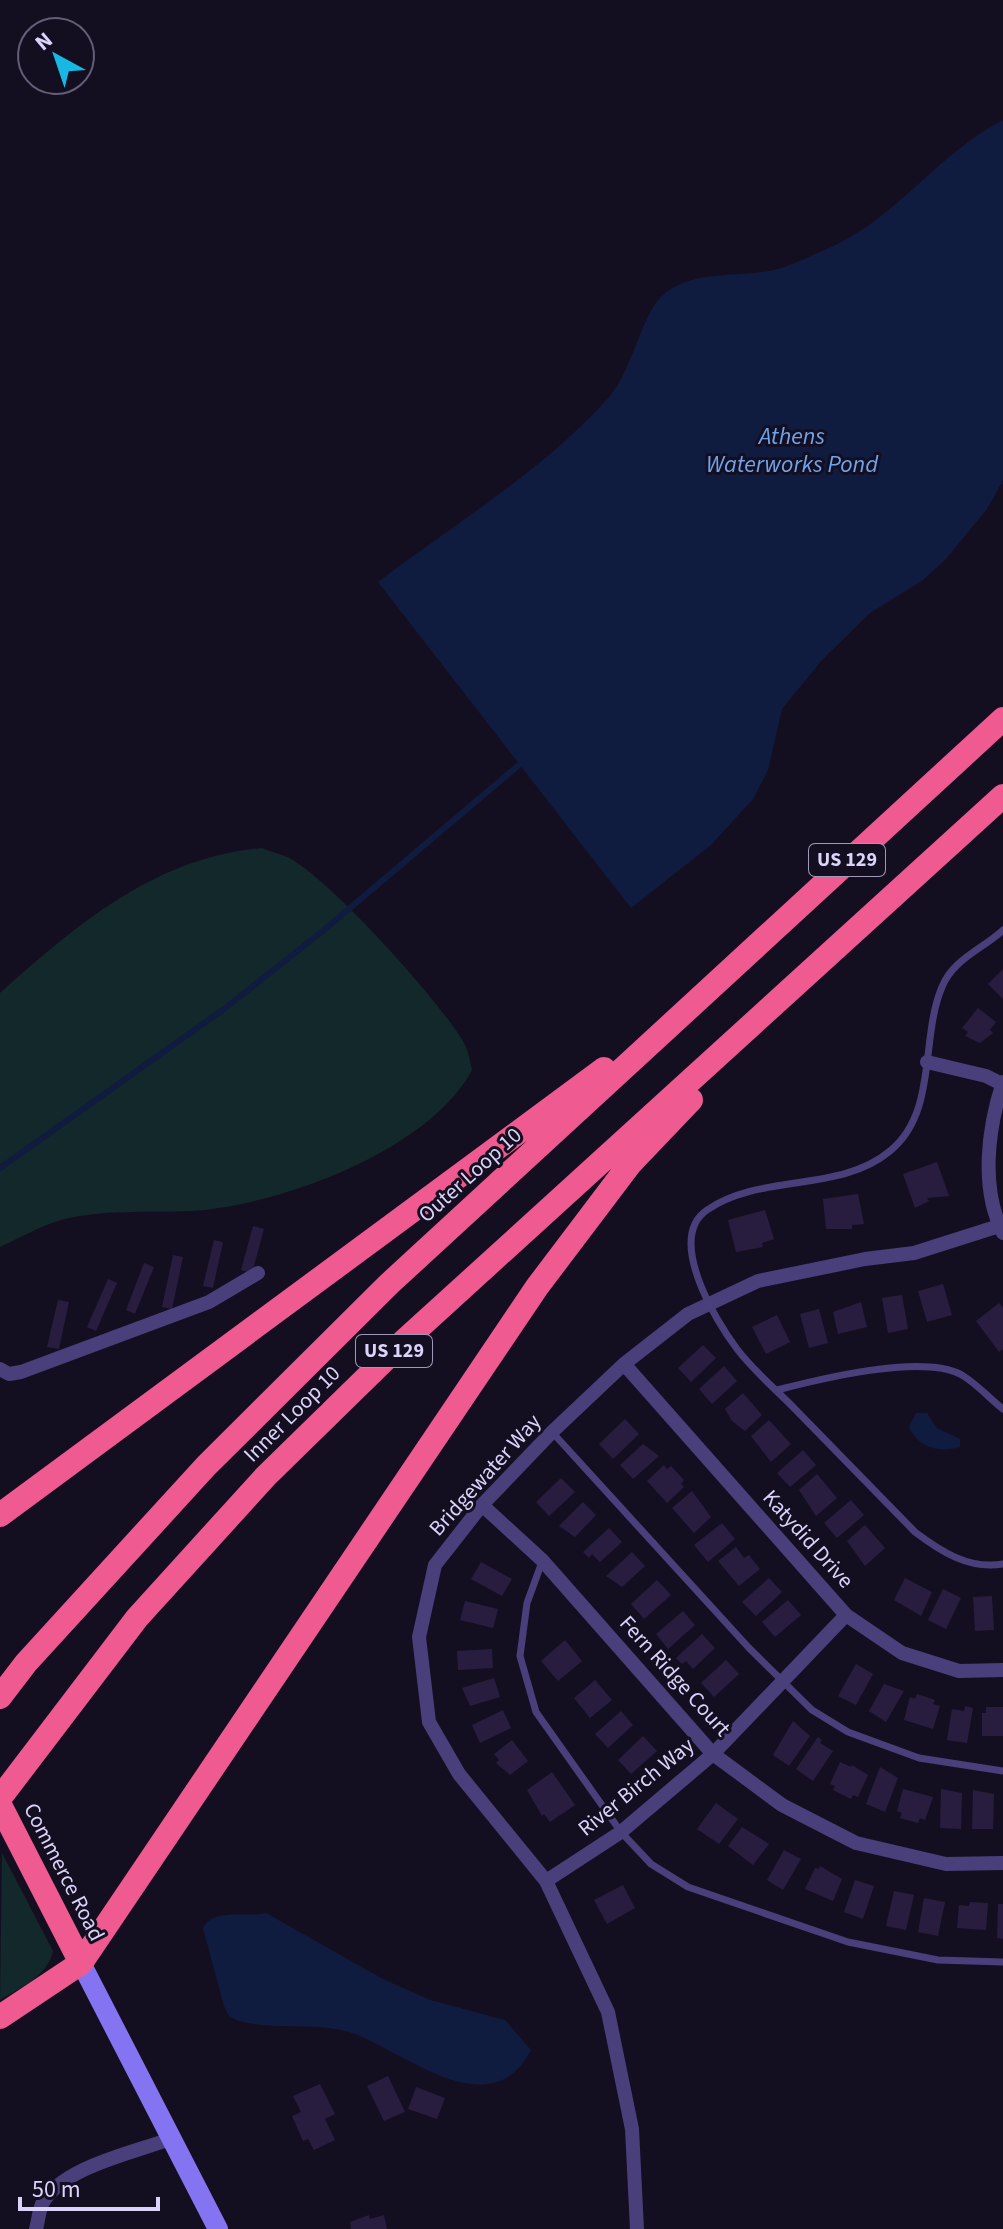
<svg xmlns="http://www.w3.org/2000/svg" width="1003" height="2229" font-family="'Source Sans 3',sans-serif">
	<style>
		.green { fill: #13282a }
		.water { fill: #101c3f }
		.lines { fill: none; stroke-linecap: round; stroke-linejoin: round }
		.stream { stroke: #101c3f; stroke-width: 6 }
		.building { fill: #281d3f }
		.lane { stroke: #483f7b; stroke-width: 7 }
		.street { stroke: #483f7b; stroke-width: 14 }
		.secondary { stroke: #8574f1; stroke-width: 20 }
		.highway { stroke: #ef5a91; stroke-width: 24 }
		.labels { text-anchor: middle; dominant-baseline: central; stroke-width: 6; stroke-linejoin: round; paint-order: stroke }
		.shield { fill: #140f20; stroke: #a098b9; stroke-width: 2 }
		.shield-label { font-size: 20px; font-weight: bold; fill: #dcd3fb }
		.street-label { font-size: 22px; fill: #dcd3fb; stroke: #140f20 }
		.water-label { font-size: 24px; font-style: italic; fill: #6ca4f0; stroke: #140f20 }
	</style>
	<rect width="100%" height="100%" fill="#140f20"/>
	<path class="green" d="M262,848c9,4 20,6 29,11 43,25 145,138 172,182 5,8 7,19 9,29 -43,81 -195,137 -284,141 -42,2 -85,-2 -127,9 -21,6 -41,18 -61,27v-254c78,-69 154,-135 262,-145z
		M2,1853l51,98c-5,25 -33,37 -53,49z"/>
	<path class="water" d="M1003,120v360l-16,29 -42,51 -22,20 -53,33 -48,47 -40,49 -14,61 -15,29 -42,46 -80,63 -253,-326c75,-57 170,-115 231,-185 23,-26 33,-83 53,-101 30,-28 80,-17 116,-27 17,-5 35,-14 51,-21 67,-29 107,-93 174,-128z
		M916,1413h11l10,15 23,11v8c-20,6 -42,1 -51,-20z
		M266,1913l117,66 47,21 75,20 26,30c-40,77 -124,4 -176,-16 -36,-13 -79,-3 -116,-13l-10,-5 -5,-10 -21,-78c11,-21 44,-10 63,-15z"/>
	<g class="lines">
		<path class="stream" d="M0,1168l224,-159 100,-79 196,-166"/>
	</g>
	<path class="building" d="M1003,969v30l-15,-15z
		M978,1008l18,14 -6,8 3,3 -13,10 -15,-7 3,-4 -6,-4z
		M937,1162l12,34 -22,2 2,3 -14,7 -12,-34z
		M858,1194l6,30 -12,1v4h-26l-3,-30z
		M765,1210l9,29 -12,4 1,4 -27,5 -8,-32z
		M253,1226l11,3 -12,44 -11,-3z
		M214,1240l9,2 -10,46 -10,-2z
		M173,1255l10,2 -11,52 -10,-2z
		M144,1263l10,4 -19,47 -9,-4z
		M108,1279l9,4 -21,48 -9,-4z
		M943,1284l9,31 -25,7 -9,-31z
		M902,1295l6,34 -20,4 -6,-35z
		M58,1300l11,2 -10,47 -12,-2z
		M861,1302l6,25 -29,7 -5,-22z
		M999,1303l4,5v41l-4,3 -23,-31z
		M819,1309l9,34 -19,5 -9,-34z
		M777,1315l13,27 -24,12 -14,-27z
		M703,1345l13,13 -25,24 -13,-14z
		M724,1366l13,15 -25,23 -13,-15z
		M743,1393l19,22 -17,16 -13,-10 -7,-12z
		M625,1419l14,15 -26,25 -14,-15z
		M769,1420l22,24 -20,18 -20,-26z
		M643,1444l16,12 -26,23 -13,-14z
		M803,1450l13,15 -26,22 -13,-14z
		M664,1465l3,4 4,-3 13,14 -3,4 3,3 -17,16 -20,-22z
		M817,1474l20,24 -21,18 -17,-26z
		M561,1478l14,14 -26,24 -13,-14z
		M692,1491l19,26 -17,16 -22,-25z
		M851,1500l13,15 -27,23 -13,-15z
		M583,1502l13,13 -21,22 -16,-11z
		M722,1523l13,16 -27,23 -14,-17z
		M865,1525l20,23 -20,18 -18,-25z
		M609,1528l13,14 -22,20 -8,-8 -3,4 -6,-6z
		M736,1547l8,11 5,-3 11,14 -21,17 -21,-25z
		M632,1552l13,14 -23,21 -16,-11z
		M481,1562l31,17 -10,17 -31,-17z
		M769,1578l13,14 -26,24 -14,-14z
		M905,1578l27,14 -11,24 -27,-16z
		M657,1580l14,15 -27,24 -13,-15z
		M943,1589l18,9 -15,31 -18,-9z
		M992,1596l2,34 -19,1 -2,-34z
		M788,1600l13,15 -26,22 -13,-15z
		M465,1601l33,8 -5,19 -33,-8z
		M683,1611l12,14 -27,24 -12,-15z
		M702,1634l13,14 -22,21 -7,-8 -4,3 -6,-6z
		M565,1640l17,21 -24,20 -17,-20z
		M492,1649l1,19 -35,2 -1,-19z
		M726,1660l13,14 -25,23 -13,-14z
		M856,1664l17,10 -17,31 -18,-9z
		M494,1678l6,19 -30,9 -8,-18z
		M595,1680l17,20 -22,18 -16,-20z
		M884,1684l20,7 -18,31 -17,-11z
		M917,1694l18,6 -2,4 7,2 -7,23 -29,-9 6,-23 5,2z
		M965,1706l8,2 -6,35 -20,-3 5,-31 12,2z
		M986,1707h17v29h-21v-23h4z
		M503,1710l8,18 -31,15 -8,-18z
		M621,1711l12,14 -25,23 -13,-14z
		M793,1721l17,15 -21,30 -16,-11z
		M643,1736l14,15 -26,23 -13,-14z
		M818,1737l4,3 -2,3 13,8 -20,30 -17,-12z
		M512,1740l16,21 -18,14 -14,-12 3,-3 -5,-6z
		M840,1762l11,5 1,-2 16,10 -10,22 -5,-2 -2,4 -18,-9 2,-4 -5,-2z
		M880,1767l18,11 -13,34 -19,-8z
		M552,1772l23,33 -25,17 -6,-8 -2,2 -15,-26z
		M903,1789l30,8 -8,23 -5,-2 -2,5 -18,-5 2,-5 -5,-2z
		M941,1789l21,4 -1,36 -21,-1z
		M973,1790l21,4 -1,35h-21z
		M716,1803l22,16 -19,25 -22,-15z
		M742,1827l27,17 -16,21 -25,-19z
		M784,1850l17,9 -18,31 -16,-10z
		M820,1866l22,13 -9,22 -28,-12 10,-21 4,1z
		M855,1880l19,6 -11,33 -19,-7z
		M623,1885l12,23 -28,16 -13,-24z
		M894,1891l20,4 -8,35 -20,-4z
		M924,1898l21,4 -7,34 -20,-4z
		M970,1902l18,1 -2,27 -29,-2 2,-23 10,1z
		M998,1904h5v35l-6,-1z
		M388,2076l17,36 -21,9 -17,-35z
		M320,2084l15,30 -10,5 10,21 -21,10 -6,-11 -5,2 -11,-25 9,-4 -8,-16z
		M416,2087l29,11 -8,21 -29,-10z
		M369,2215l1,4 14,-4 3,14h-36l-1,-7z"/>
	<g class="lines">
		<path class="lane" d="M1003,930c-20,19 -50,29 -61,57 -22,51 -4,125 -52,164 -50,42 -130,22 -183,59 -41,28 8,110 30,139 16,21 37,39 55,57 41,42 82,84 123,126 25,19 54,38 88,32
			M777,1390c43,-11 143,-36 183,-16 15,8 29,24 43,35
			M552,1432l197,216 63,62 36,22 71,26 84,13
			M542,1562l-15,41 -7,53 16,56 85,120 30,32 37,23 160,55 90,18 65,2"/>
		<path class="street" d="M927,1062l59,14 16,8
			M1003,1233c-23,-45 -15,-105 0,-151
			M624,1364l222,251 56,38 57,18 44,-1
			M0,1369l9,5 12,-2 188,-70 49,-29
			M482,1505l60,55 171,194 69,51 74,38 90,21 57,-1
			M546,1881l75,-49 92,-78 133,-139
			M36,2229c2,-7 3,-18 6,-25 20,-37 91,-51 128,-65
			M637,2229l-5,-100 -24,-117 -62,-131 -87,-107 -30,-52 -10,-85 16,-72 47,-60 70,-73 72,-68 64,-50 70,-33 107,-22 49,-6 85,-27"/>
		<path class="secondary" d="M81,1963l137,266"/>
		<path class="highway" d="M0,1515l604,-446
			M0,1697l26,-34 180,-197 183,-182 614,-565
			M0,1798l137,-180 129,-142 137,-134 600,-546
			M0,1805l81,158
			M0,2017l81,-54 456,-676 93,-123 61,-64"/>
	</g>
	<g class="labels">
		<g class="shield">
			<rect x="809" y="844" width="76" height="32" rx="6"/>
			<rect x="356" y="1335" width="76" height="32" rx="6"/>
		</g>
		<g class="shield-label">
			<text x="847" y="860">US 129</text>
			<text x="394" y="1351">US 129</text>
		</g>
		<g class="street-label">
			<text transform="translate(470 1175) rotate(-42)">Outer Loop 10</text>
			<text transform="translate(292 1414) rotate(-45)">Inner Loop 10</text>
			<text transform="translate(485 1475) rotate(-48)">Bridgewater Way</text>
			<text transform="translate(808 1539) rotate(48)">Katydid Drive</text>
			<text transform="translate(675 1676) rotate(48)">Fern Ridge Court</text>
			<text transform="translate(636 1787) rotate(-39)">River Birch Way</text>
			<text transform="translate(64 1872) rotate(63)">Commerce Road</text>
		</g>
		<g class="water-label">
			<text x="792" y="436">Athens<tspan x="792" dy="28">Waterworks Pond</tspan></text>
		</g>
	</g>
	<g transform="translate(56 56) rotate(320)"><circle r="38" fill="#140f20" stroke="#645d78" stroke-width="2"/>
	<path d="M0-6L14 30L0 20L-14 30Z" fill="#17b8e3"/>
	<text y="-12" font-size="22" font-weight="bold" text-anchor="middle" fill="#dcd3fb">N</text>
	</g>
	<path d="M20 2197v12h138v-12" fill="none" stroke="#dcd3fb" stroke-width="4"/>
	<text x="32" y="2197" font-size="24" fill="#dcd3fb" stroke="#140f20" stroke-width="6" paint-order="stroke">50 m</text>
</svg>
